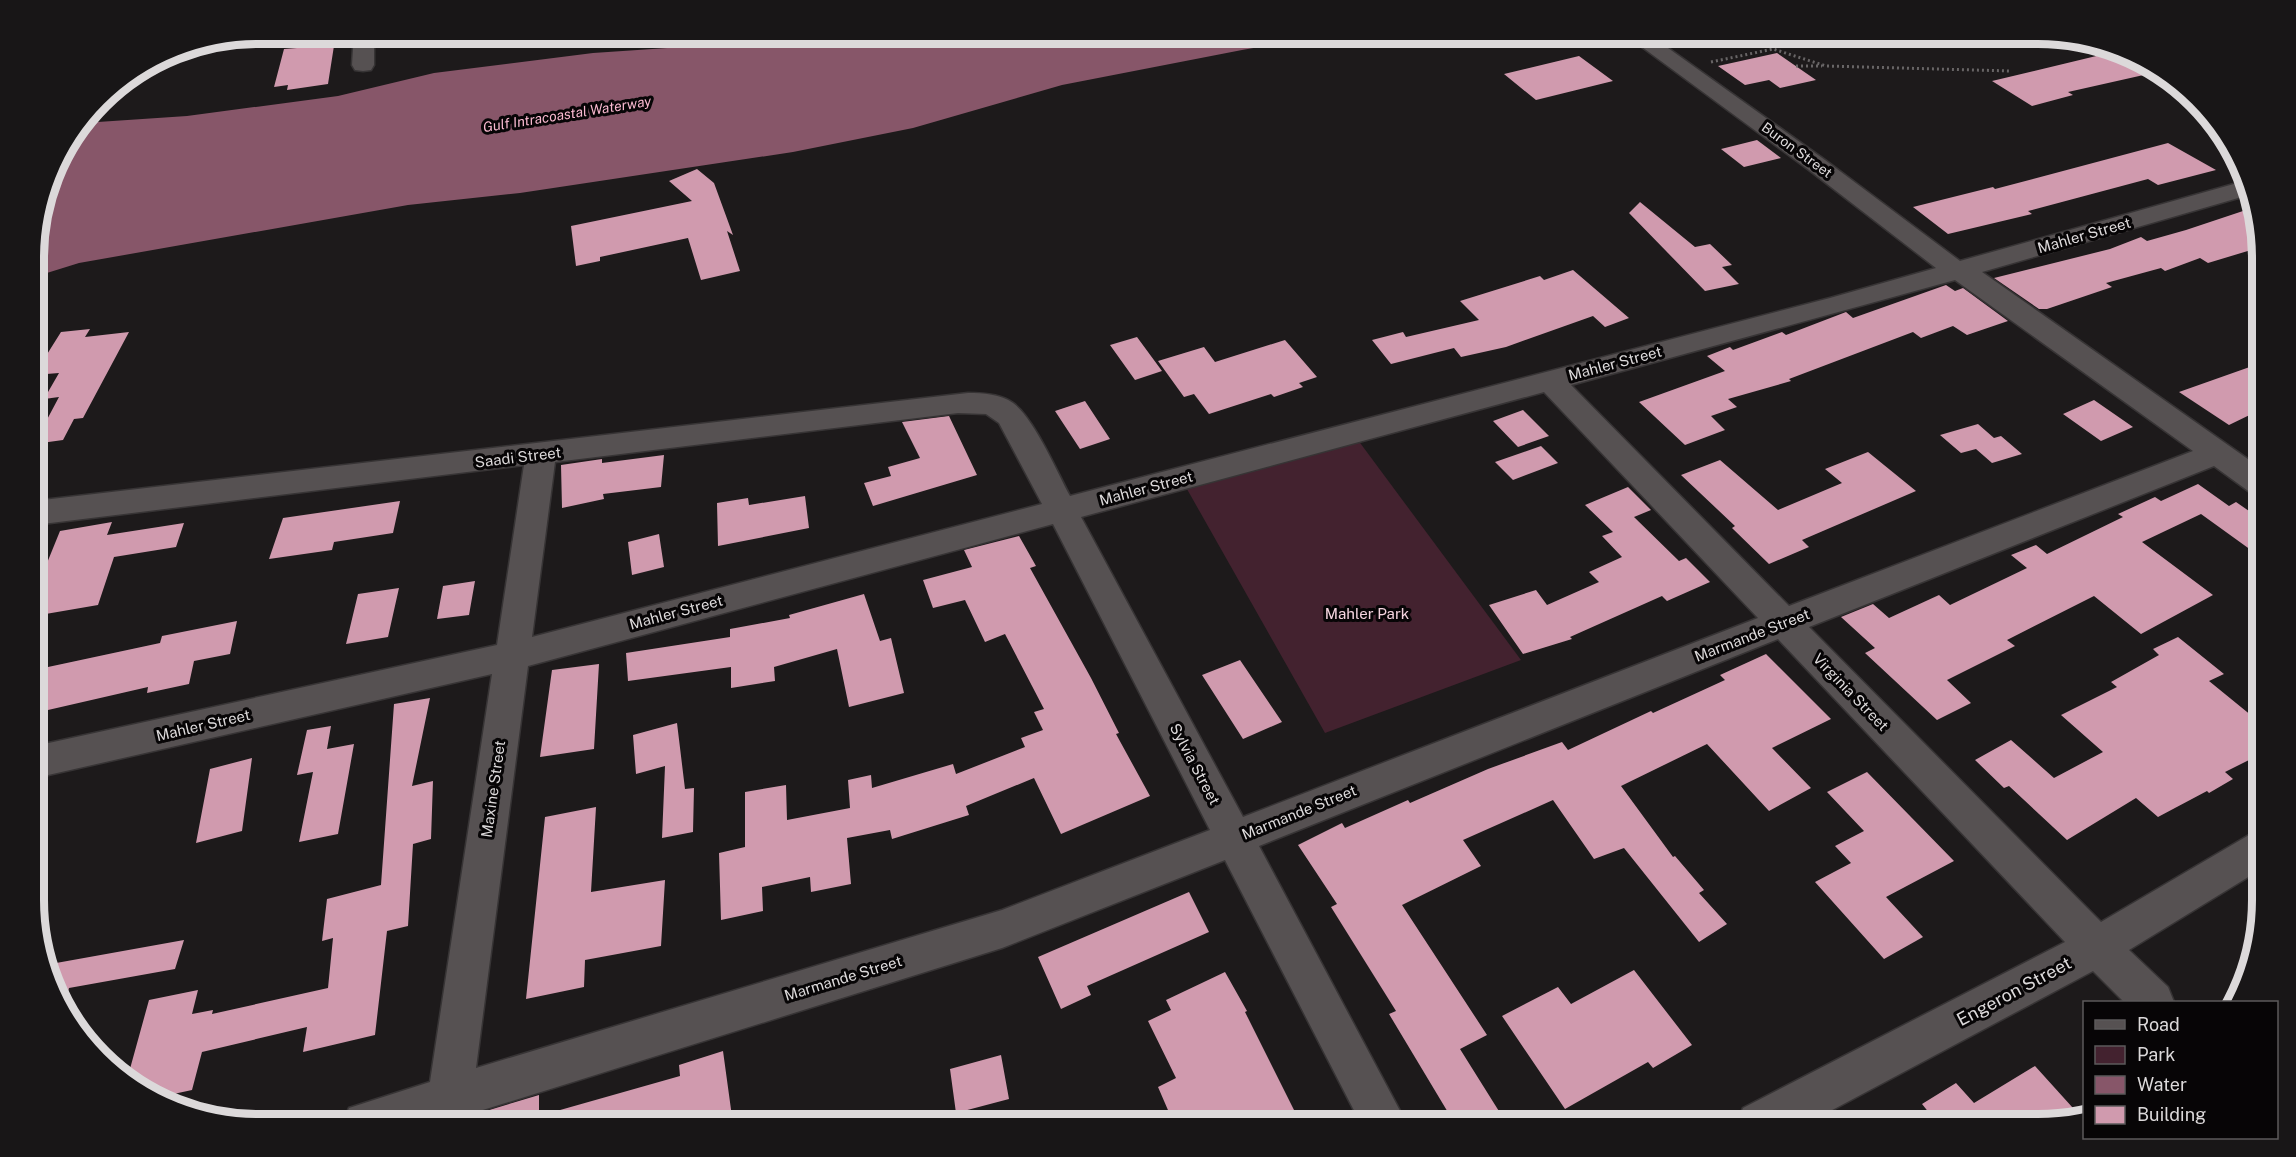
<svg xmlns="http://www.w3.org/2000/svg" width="2296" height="1157" font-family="'Public Sans',sans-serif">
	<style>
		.green { fill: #43222f }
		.water { fill: #875669 }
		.building { fill: #d09aae }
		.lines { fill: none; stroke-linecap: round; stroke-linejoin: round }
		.minor-casing { stroke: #373435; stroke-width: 3 }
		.path { stroke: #686566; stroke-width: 3; stroke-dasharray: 2 3; stroke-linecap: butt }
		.minor { fill: #565152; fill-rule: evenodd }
		.labels { text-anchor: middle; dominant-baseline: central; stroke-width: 6; stroke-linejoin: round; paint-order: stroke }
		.far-water-label { font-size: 14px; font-style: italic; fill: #f8b8cf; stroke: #070506 }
		.far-street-label { font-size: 14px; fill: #dcd9da; stroke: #070506 }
		.street-label { font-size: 15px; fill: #dcd9da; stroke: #070506 }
		.park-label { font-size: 15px; fill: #f5d4df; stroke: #070506 }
		.near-street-label { font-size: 18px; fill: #dcd9da; stroke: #070506 }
		.rim { fill: none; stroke: #dcd9da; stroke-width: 8 }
	</style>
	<rect width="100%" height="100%" fill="#1d1a1b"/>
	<path class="green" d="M1355,436l166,224 -196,73 -142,-251z"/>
	<path class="water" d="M810,33h531l-99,17 -180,35 -149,43 -120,24 -273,41 -112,12 -329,58 -45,14v-35l22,-83 27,-36 104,-7 151,-20 96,-23 159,-20 179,-12z"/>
	<path class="building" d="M300,33h36l-8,51 -41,6 1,-5 -14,2 10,-38 13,-1z
		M2117,51l20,5 20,16 -89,20 5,3 -41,11 -40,-25z
		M1777,53l39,27 -36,8 -11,-8 -24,5 -27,-19z
		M1579,56l34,25 -77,19 -32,-26z
		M1757,140l24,18 -37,9 -23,-18z
		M2168,143l48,27 -58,15 -10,-6 -120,32 4,3 -84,20 -35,-27 80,-20 2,2z
		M697,169l17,14 19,52 -6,-4 13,40 -39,9 -13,-42 -88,19v4l-24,5 -5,-40 121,-25 -23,-20z
		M1640,202l55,45 15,-3 22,21 -10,2 17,17 -34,7 -76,-78z
		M2255,207l6,22v18l-53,16 -8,-5 -35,13 -4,-3 -55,15 6,4 -65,22h-8l-45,-31 116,-29 31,-12 6,4 39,-11z
		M1573,270l56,48 -24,9 -12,-11 -87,31 -45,10 -7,-9 -63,16 -19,-24 31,-8 3,5 73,-17 -19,-19 80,-25 4,4z
		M1946,285l9,6 8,-3 45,33 -41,14 -14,-9 -32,12 -8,-6 -124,47 2,2 -63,18 9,8 -26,9 14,14 -40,15 -46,-43 86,-31 -18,-15 23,-9 3,3 49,-18 4,3 60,-23 7,6z
		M90,329l-5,8 44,-5 -46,86 -9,1 -11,21 -29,4 25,-47 -15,2 15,-26 -25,2 27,-43z
		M1137,337l25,34 -27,9 -25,-35z
		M1285,340l32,37 -18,6 4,4 -29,10 -3,-3 -62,20 -15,-20 -10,3 -26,-36 46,-14 11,15z
		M2261,363l1,46 -33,16 -50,-33z
		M2094,400l39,27 -32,14 -38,-27z
		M1085,401l25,38 -30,10 -25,-38z
		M1523,410l26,26 -31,11 -25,-26z
		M949,416l28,59 -104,31 -9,-23 27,-7 -3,-9 32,-9 -18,-36z
		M1978,424l16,14 7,-2 21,18 -30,9 -16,-14 -15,4 -21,-18z
		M1541,446l17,17 -45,17 -18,-18z
		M1868,452l48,39 -114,49 7,7 -40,17 -37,-36 3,-2 -54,-51 39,-15 58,50 64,-27 -17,-14z
		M664,455l-3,32 -58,7 1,5 -42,9 -1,-43 41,-6v4z
		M2198,484l31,22 7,-4 26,18v38l-61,-44 -59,28 71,53 -72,39 -47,-38 -87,44 8,6 -68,34 24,23 -34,17 -72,-67 10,-5 -34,-31 32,-13 16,14 50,-23 11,10 77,-37 -16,-13 25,-10 11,9 76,-37 -5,-3 37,-17 6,4z
		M1628,487l23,23 -17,7 45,44 7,-3 24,24 -43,19 -5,-5 -92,41 2,2 -49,15 -34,-49 47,-15 11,15 52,-23 -10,-10 33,-15 -20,-21 11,-4 -28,-27z
		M805,496l4,32 -91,18 -1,-43 31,-5 1,7z
		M400,501l-7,32 -59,9 -2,8 -63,9 14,-41z
		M112,522l-5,13 77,-12 -8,24 -62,10 -16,48 -64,11v-21l26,-64z
		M659,534l5,33 -32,8 -4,-33z
		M1019,536l17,30 -6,2 61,110 28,55 -3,1 34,62 -89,38 -27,-56 -68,28 3,9 -77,24 -2,-9 -43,8 4,46 -40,8 -1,-15 -48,10 1,24 -42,9 -2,-67 26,-6v-55l41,-7 1,35 63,-12 -2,-28 23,-5 1,13 81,-24 3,10 69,-27 -4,-9 22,-8 -9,-18 10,-3 -39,-75 -20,8 -20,-42 -32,8 -10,-28 49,-13 -8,-17z
		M475,581l-6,34 -32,4 6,-33z
		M399,588l-11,49 -42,7 12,-50z
		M864,594l16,47 11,-3 13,55 -55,14 -12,-58 -63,18 1,14 -44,7v-21l-103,14 -2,-28 104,-16v-8l60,-11 -1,-3z
		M237,621l-7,33 -36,7 -5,23 -42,9 1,-6 -113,26 -1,-43 126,-27 2,-7z
		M2178,637l46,37 -15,7 54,44v28l-38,19 8,7 -24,14 -2,-2 -49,26 -22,-19 -69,42 -58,-54 -5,2 -29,-28 36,-20 43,38 49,-26 -42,-37 56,-28 -6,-5 48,-27 -6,-6z
		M1766,654l65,65 -59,29 39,40 -42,23 -62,-67 -86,42 52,71 2,-1 29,34 -5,3 28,31 -28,18 -75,-94 -30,11 -41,-59 -90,40 18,26 -79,39 85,130 -27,14 47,75h-52l-66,-110 7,-3 -65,-104 6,-3 -39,-59 44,-22 3,5 63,-28 2,3 78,-34 74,-27 6,8 83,-39 2,2 72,-33 -5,-5z
		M1240,660l42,62 -39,17 -41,-64z
		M599,664l-5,85 -54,8 12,-87z
		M430,698l-18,88 21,-5 -2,58 -18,5 -5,82 -21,5 -12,104 -72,17 4,-25 -105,25 -10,38 -37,8 -27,-22 21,-76 49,-10 -6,24 21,-4 -1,4 116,-26 5,-50 -11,3 5,-42 54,-14 13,-181z
		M677,723l8,66 9,-1 -1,44 -31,6 3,-72 -29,8 -3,-39z
		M331,726l-4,23 27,-5 -16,90 -39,8 14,-70 -16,3 10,-45z
		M252,758l-10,73 -46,12 14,-74z
		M1867,772l87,89 -68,36 37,40 -39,22 -69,-77 36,-19 -16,-17 29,-15 -37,-39z
		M596,807l-5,85 74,-12 -4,66 -76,14 -1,27 -58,12 19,-182z
		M1189,892l20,40 -122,54 4,9 -30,14 -23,-52z
		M184,940l-9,29 -106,19 -5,22 -14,-24 -5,-21z
		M1634,970l58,75 -39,23 -5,-6 -83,47 -63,-93 56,-29 13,17z
		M1225,972l22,39 -2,1 56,112h-127l-16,-37 18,-9 -28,-57 23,-11 -5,-10z
		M723,1051l10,73h-248l1,-13 53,-16v21l141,-40 -1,-11z
		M1001,1055l8,44 -53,14 -6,-44z
		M2035,1066l47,52 -29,6h-115l-16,-20 34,-21 18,20z"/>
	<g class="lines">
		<g class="minor-casing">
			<path id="minor" d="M354,33h20v32l-3,5 -8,1 -8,-1 -3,-5z
				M1623,33h24l178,127 135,101 288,-81 4,14 -270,78 280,197v27l-11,-3 -37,-27 -405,161 292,295 148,-87 14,-6v39l-134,82 39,37 6,15h-50l-31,-31 -287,153h-69l6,-16 322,-166 -287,-303 -519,207 148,278h-46l-136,-264 -223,88 -532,166 -1,10h-127l7,-16 81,-26 62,-408 -457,104v-32l462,-101 27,-180 -490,60v-24l934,-108c15,0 33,1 45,10 21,15 44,69 57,93l760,-198 106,-30 -127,-98zM1955,280l238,171 -404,155 -218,-221zM1544,392l214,226 -515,199 -162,-300zM958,413l28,1 13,9 43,81 -510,133 23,-175zM1053,524l157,306 -208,80 -526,158 52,-402z"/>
		</g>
		<path class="path" d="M1711,62l62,-13 53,17 185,5
			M1796,66h26"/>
		<use href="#minor" class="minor"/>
	</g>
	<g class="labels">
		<g class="far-water-label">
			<text transform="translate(567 114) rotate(-9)">Gulf Intracoastal Waterway</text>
		</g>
		<g class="far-street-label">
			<text transform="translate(1797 150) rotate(36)">Buron Street</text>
		</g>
		<g class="street-label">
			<text transform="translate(2084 235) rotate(-16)">Mahler Street</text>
			<text transform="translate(1615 363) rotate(-15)">Mahler Street</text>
			<text transform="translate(518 457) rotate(-7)">Saadi Street</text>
			<text transform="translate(1146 488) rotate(-15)">Mahler Street</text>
			<text transform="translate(676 612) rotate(-15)">Mahler Street</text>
			<text transform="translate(1752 635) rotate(-21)">Marmande Street</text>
			<text transform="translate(1851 692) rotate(46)">Virginia Street</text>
			<text transform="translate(203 725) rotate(-13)">Mahler Street</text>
			<text transform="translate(1195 764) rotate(62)">Sylvia Street</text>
			<text transform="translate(493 789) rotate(-82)">Maxine Street</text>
			<text transform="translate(1299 812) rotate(-22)">Marmande Street</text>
			<text transform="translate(843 978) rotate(-17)">Marmande Street</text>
		</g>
		<g class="park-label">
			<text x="1367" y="613">Mahler Park</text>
		</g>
		<g class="near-street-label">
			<text transform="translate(2014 991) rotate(-28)">Engeron Street</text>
		</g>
	</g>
	<path d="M0 0H2296V1157H0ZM258 44H2038A214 214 0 0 1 2252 258V900A214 214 0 0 1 2038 1114H258A214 214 0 0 1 44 900V258A214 214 0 0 1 258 44Z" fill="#181617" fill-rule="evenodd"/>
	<path class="rim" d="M258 44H2038A214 214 0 0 1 2252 258V900A214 214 0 0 1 2038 1114H258A214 214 0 0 1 44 900V258A214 214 0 0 1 258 44Z"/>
	<rect x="2083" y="1001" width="195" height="138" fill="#070506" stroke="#5c5a5b" stroke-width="1.5"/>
	<rect x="2095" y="1020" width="30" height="9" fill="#565152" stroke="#5c5a5b" stroke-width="1.5"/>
	<text x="2137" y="1031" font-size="18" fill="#dcd9da">Road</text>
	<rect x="2095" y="1046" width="30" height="18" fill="#43222f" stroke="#5c5a5b" stroke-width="1.5"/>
	<text x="2137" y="1061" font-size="18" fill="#dcd9da">Park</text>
	<rect x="2095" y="1076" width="30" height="18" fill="#875669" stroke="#5c5a5b" stroke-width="1.5"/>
	<text x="2137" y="1091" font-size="18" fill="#dcd9da">Water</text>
	<rect x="2095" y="1106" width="30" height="18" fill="#d09aae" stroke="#5c5a5b" stroke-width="1.5"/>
	<text x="2137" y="1121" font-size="18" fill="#dcd9da">Building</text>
</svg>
